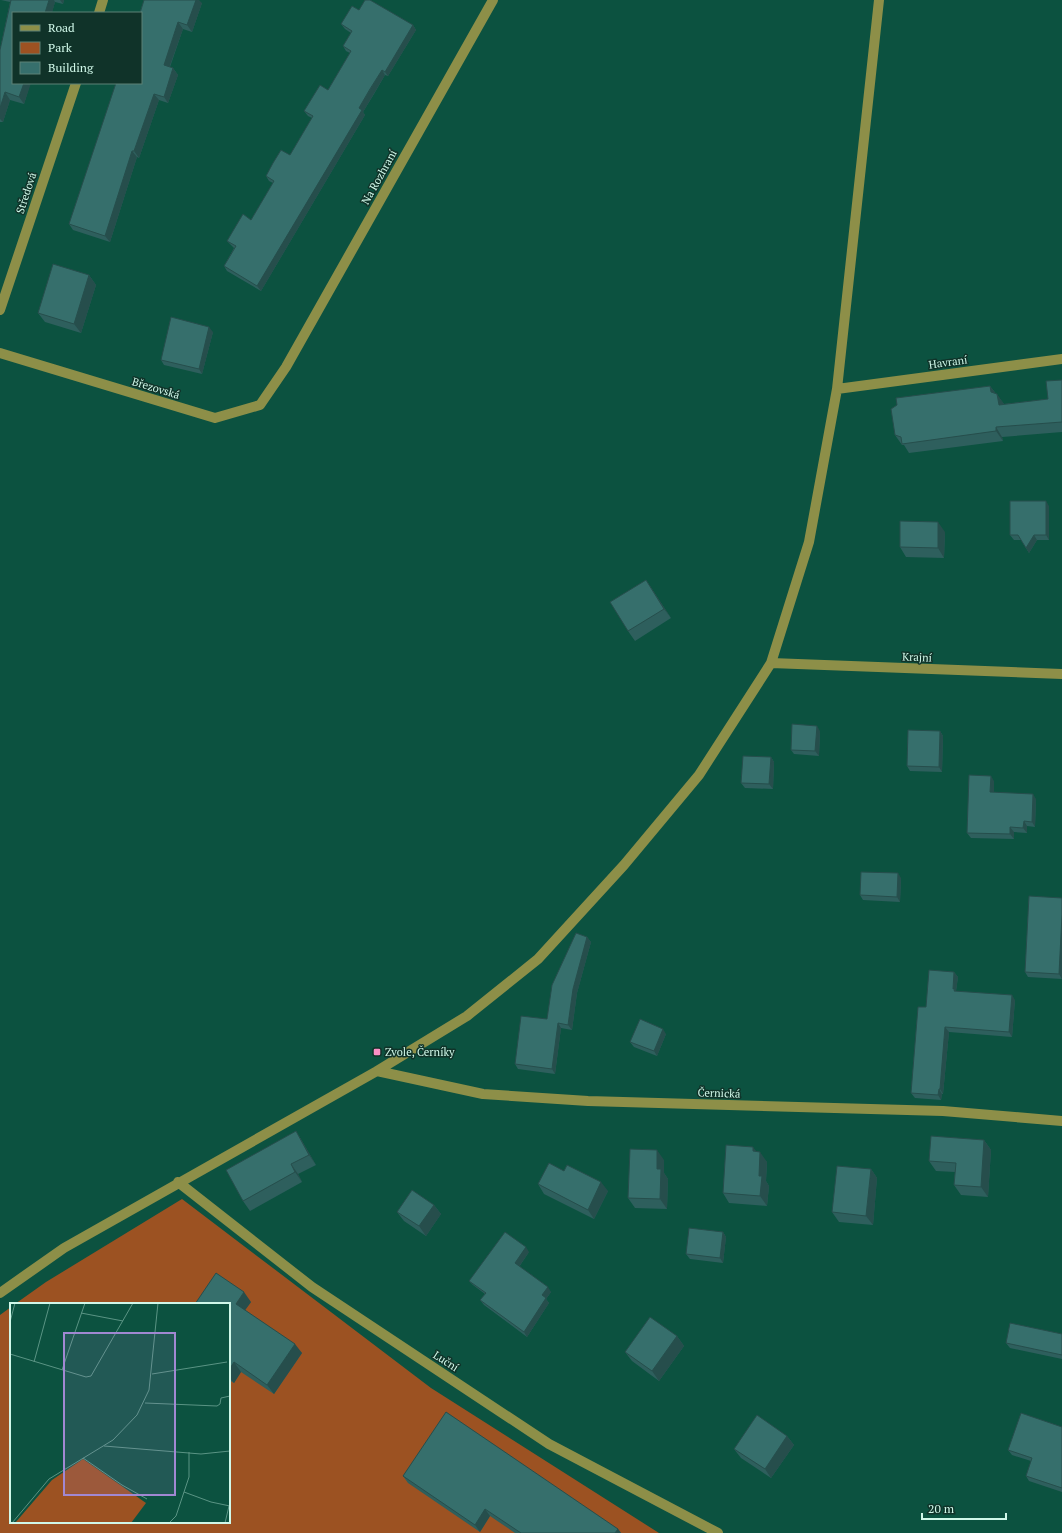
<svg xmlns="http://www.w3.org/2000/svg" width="1062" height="1533" font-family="'PT Serif',serif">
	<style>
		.green { fill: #9c5222 }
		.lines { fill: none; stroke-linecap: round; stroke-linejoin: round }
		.minor { stroke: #8d8f48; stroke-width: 10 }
		.wall { fill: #2e5f5d }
		.shaded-wall { fill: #264e4c }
		.building { fill: #366f6c; stroke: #264e4c }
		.poi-dot { fill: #fb8fc4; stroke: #103329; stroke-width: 1.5 }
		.labels { text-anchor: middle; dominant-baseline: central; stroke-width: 3; stroke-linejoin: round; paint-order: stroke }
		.street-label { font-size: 11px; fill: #d0f8e9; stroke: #103329 }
		.poi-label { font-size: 11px; fill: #d0f8e9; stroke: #103329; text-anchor: start }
		.inset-road { fill: none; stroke: #5a9484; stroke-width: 1 }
		.view { fill: #a188d2; fill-opacity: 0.15; stroke: #a188d2; stroke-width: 2 }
		.inset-edge { fill: none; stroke: #d0f8e9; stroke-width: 2 }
	</style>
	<rect width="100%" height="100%" fill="#0c5240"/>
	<path class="green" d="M182,1199l249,189 228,145h-659v-218l11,-8v215h218v-218h-214l31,-22z"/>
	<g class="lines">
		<path class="minor" d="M99,13l4,-13
			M0,310l76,-227
			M0,353l215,65 45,-13 26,-38 207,-367
			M837,389l225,-30
			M771,663l291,11
			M377,1071l106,23 105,7 355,10 119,10
			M178,1182l134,105 237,157 169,89
			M0,1293l64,-45 313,-177 90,-55 71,-57 86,-94 75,-90 72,-112 38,-121 28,-153 42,-389"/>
	</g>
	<path class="wall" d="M1,0h63l-1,4 -8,-2 -31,102 -14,-4 -7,22h-3v-72l10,-48z
		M144,0l58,3 -10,29 -9,-3 -13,38 3,1 5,7 -10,28 -9,-3 -20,58 -2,-1 -27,85 -37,-12 -4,-6z
		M359,10l54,15 3,5 -28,46 -3,-1 -11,19 -11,18 2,3 -104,176 -34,-20 -3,-5 10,-18 -7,-7 24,-21 22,-37 -4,-2 -3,-5 24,-21 22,-37 -4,-2 -4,-5 24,-21 22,-37 -4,-2 -3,-5 8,-13 -6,-4 -4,-5z
		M89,275l7,10 -15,48 -36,-11 -7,-9z
		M213,332l-11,42 -38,-9 -3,-5z
		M1062,380v52l-60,5 1,4 -94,12 -5,-8h-2l-7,-10 95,-49 14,18 44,-5z
		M1049,506v34h-12l-8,13 -8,-13h-7l-4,-5z
		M945,532l-1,26 -38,-1 -6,-10z
		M646,580l25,38 -36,23 -7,-10z
		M820,731l-1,25 -25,-2 -3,-4z
		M940,731l3,5 -1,36 -32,-1 -3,-5z
		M771,757l3,5 -1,27 -28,-1 -4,-5z
		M994,781v11l42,7 -1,28 -8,-1v7l-13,-1v7l-43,-1 -4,-5z
		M901,878l-1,24 -37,-2 -3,-5z
		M1029,896l33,83 -34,-2 -3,-5z
		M587,937l4,5 -14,51 -5,37 -11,-2 -6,46 -37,-5 -3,-5 32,-45z
		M954,972l4,5 -2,14 59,9 -3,37 -63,-5 -6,62h-1l-1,6 -26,-2 -4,-5z
		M666,1034l-9,22 -23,-9 -4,-5z
		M296,1131l6,10 14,24 -18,9 4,8 -52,29 -7,-10z
		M984,1140l7,10 -3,47 -27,-2 -7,-10 1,-13 -19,-1 -7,-10z
		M756,1152l11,10 -1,19 3,5 -2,20 -38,-3 -6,-10z
		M664,1160v13l4,6 -1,30 -32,-1 -7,-10z
		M871,1169l6,9 -4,47 -34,-3 -7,-10z
		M538,1184l70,7 -14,28 -50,-25z
		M434,1205l7,9 -15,22 -22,-15 -7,-9z
		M723,1232l3,5 -3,26 -33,-4 -4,-5z
		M529,1252l-10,15 32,25 -5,7 3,4 -22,34 -43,-32 -4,-5 5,-6 -12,-9 -4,-4z
		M251,1302l-6,8 57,43 -28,41 -33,-22 -7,11 -5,-3v-76z
		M1062,1334v25l-52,-11 -4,-5z
		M677,1336l7,10 -25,35 -27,-20 -7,-9z
		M1062,1427v65l-33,-11 -3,-5 5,-15 -19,-6 -4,-5z
		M787,1436l7,9 -23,33 -30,-20 -7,-9z
		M403,1476l215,53 3,4h-106l-25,-17 -10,16 -72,-49z"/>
	<path class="shaded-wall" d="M49,0h5l1,2 -3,11h-7z
		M60,0h4l-1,4z
		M196,0h3l3,3 -10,29 -5,-7z
		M178,22l5,7 -15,42 -4,-6z
		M413,25l3,5 -28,46 -3,-4z
		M173,68l5,7 -10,28 -4,-6z
		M382,70l3,5 -22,37 2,3 -104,176 -4,-5 102,-178z
		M24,83h7l-7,21 -5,-7z
		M5,92l5,8 -7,22 -3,-3v-11z
		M154,94l5,6 -20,58 -5,-7z
		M132,151l5,6 -27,85 -5,-6z
		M89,275l7,10 -15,48 -7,-9z
		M209,327l4,5 -11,42 -3,-5z
		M990,386l7,9 -6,-3z
		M997,394l7,10 -5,1z
		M996,427l6,10 1,4 -7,-10z
		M1046,501l3,5v34l-3,-5z
		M938,522l7,10 -1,26 -6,-10z
		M1034,535l3,5 -8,13 -3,-5z
		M646,580l6,9 19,29 -7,-9z
		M817,726l3,5 -1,25 -4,-5z
		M940,731l3,5 -1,36 -3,-5z
		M771,757l3,5 -1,27 -4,-5z
		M991,776l3,5v16l-4,-5z
		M1033,794l3,5 -1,28 -3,-5z
		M1024,821l3,5v7l-4,-5z
		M1010,827l4,5v7l-4,-5z
		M898,873l3,5 -1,24 -3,-5z
		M1062,915v64l-3,-5z
		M587,937l4,5 -14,51 -5,37 -4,-5 5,-36z
		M954,972l4,5 -2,14 2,5 -5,-7z
		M1012,995l3,5 -3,37 -3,-5z
		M558,1023l3,5 -6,46 -3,-5z
		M945,1027l4,5 -6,62 -3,-5z
		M663,1029l3,5 -9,22 -3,-5z
		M939,1089l3,5 -1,6 -3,-5z
		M296,1131l6,10 14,24 -7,-10z
		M984,1140l7,10 -3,47 -7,-10z
		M753,1147l7,9v-4l7,10 -1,19 3,5 -2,20 -7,-10 -1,-20 -6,-25z
		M657,1150l7,10v13l4,6 -1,30 -7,-10 -3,-30z
		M291,1164l7,10 4,8 -7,-10z
		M871,1169l6,9 -4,47 -7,-9z
		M601,1182l7,9 -14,28 -6,-9z
		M434,1205l7,9 -15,22 -7,-10z
		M723,1232l3,5 -3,26 -3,-5z
		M526,1247l3,5 -11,16 -3,-5z
		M548,1287l3,5 -5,7 3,4 -22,34 -3,-5 18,-37z
		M244,1292l7,10 -8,11 -7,-9z
		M677,1336l7,10 -25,35 -7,-10z
		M295,1344l7,9 -28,41 -7,-9z
		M234,1362l7,10 -7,11 -5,-6v-7z
		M787,1436l7,9 -23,33 -6,-9z
		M485,1509l5,7 -10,16 -5,-7z
		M618,1529l3,4h-6z"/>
	<path class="building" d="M11,0h38l-4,13h-32v70h11l-5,14 -14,-5 -5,16v-58z
		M144,0h52l-9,25 -9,-3 -14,43 9,3 -9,29 -10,-3 -20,57h-2l-27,85 -36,-12 47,-141h25v-70h-1z
		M365,0h5l43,25 -28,47 -3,-2 -12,19 -11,19 3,2 -105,176 -33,-20 12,-20 -9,-5 16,-27 8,6 23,-39 -8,-5 7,-13 8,-13 9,5 23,-39 -9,-5 16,-26 8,5 23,-39 -8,-5 9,-15 -11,-7 11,-18 7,4z
		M53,264l36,11 -15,49 -36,-11z
		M171,317l38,10 -10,42 -38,-9z
		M1062,380v42l-66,5v4l-94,13 -1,-7 -6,-2 -4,-26 6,-4 -1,-7 94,-12 1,6 6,2 2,11 49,-6 -2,-18z
		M1010,501h36v34h-12l-8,13 -8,-13h-8z
		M900,521l38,1v26l-38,-1z
		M646,580l18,29 -36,22 -18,-29z
		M792,724l25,2 -2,25 -24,-1z
		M908,730l32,1 -1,36 -32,-1z
		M743,756l28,1 -2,27 -28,-1z
		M969,775l22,1 -1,16 43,2 -1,28 -8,-1 -1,7 -13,-1v7l-43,-1z
		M861,872l37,1 -1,24 -37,-2z
		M1029,896l33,2v17l-3,59 -34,-2z
		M576,933l11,4 -14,52 -5,36 -10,-2 -6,46 -37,-5 6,-48 26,3 5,-34z
		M929,970l25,2 -1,17h2l-1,2 58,4 -3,37 -64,-5 -5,62h-1l-1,6 -27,-2 7,-86h8z
		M640,1019l23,10 -9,22 -24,-9z
		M296,1131l13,24 -18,9 4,8 -52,29 -17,-31z
		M931,1136l53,4 -3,47 -27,-2 2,-22 -27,-2z
		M726,1145l27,2v4l7,1 -1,24h3l-2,20 -37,-3z
		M630,1149l27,1v19h4l-1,30 -32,-1z
		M549,1163l15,8 3,-6 34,17 -13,28 -50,-26z
		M837,1166l34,3 -5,47 -34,-4z
		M412,1190l22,15 -15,21 -22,-14z
		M689,1228l34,4 -3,26 -34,-4z
		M505,1232l21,15 -11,16 33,24 -6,8 4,3 -22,34 -44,-32 6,-7 -17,-12z
		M216,1273l28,19 -8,12 59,40 -28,41 -33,-23 -5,8v-66h-34z
		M650,1317l27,19 -25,35 -27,-19z
		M1010,1323l52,11v21l-56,-12z
		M446,1412l172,117 -3,4h-94l-36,-24 -10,16 -72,-49z
		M1021,1413l41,14v61l-36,-12 6,-18 -24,-8z
		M757,1415l30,21 -22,33 -31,-20z"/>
	<rect class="poi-dot" x="373" y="1048" width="8" height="8" rx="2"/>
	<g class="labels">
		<g class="street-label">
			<text transform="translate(379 177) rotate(-61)">Na Rozhraní</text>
			<text transform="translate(26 193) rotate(-72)">Středová</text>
			<text transform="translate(948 362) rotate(-8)">Havraní</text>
			<text transform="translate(156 388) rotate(17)">Březovská</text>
			<text transform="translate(917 657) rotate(2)">Krajní</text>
			<text transform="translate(719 1093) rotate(2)">Černická</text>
			<text transform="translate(446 1361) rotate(33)">Luční</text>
		</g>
		<g class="poi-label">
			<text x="385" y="1052">Zvole, Černíky</text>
		</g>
	</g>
	<g transform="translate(10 1303)">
		<rect width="220" height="220" fill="#0c5240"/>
		<path d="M73,156l63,44 -15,20h-116l37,-43z" fill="#9c5222"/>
		<path class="inset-road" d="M71,10l42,8M0,19l5,-19M0,51l76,23 5,-1 42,-73M24,59l16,-59M52,67l23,-67M142,71l75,-12M135,100l72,3 3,-2 1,-6 9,-2M94,143l97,8 29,-3M73,155l39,27 25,14M174,189l27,10 19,4M2,220l37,-44 64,-39 24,-25 12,-25 9,-87M159,220l7,-7 13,-39v-25M215,220l4,-17"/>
		<path class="view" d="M54,30h111v162h-111z"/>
		<rect width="220" height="220" class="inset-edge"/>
	</g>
	<rect x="12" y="12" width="130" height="72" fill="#103329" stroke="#5d8276"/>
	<rect x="20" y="25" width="20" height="6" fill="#8d8f48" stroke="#5d8276"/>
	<text x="48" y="32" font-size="12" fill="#d0f8e9">Road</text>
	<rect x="20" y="42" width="20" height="12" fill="#9c5222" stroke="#5d8276"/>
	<text x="48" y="52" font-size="12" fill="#d0f8e9">Park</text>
	<rect x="20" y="62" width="20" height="12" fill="#366f6c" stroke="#5d8276"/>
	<text x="48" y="72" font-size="12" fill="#d0f8e9">Building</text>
	<path d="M922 1513v6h84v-6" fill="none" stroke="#d0f8e9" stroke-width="2"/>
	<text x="928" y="1513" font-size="12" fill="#d0f8e9" stroke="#103329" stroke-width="3" paint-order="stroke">20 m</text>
</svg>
